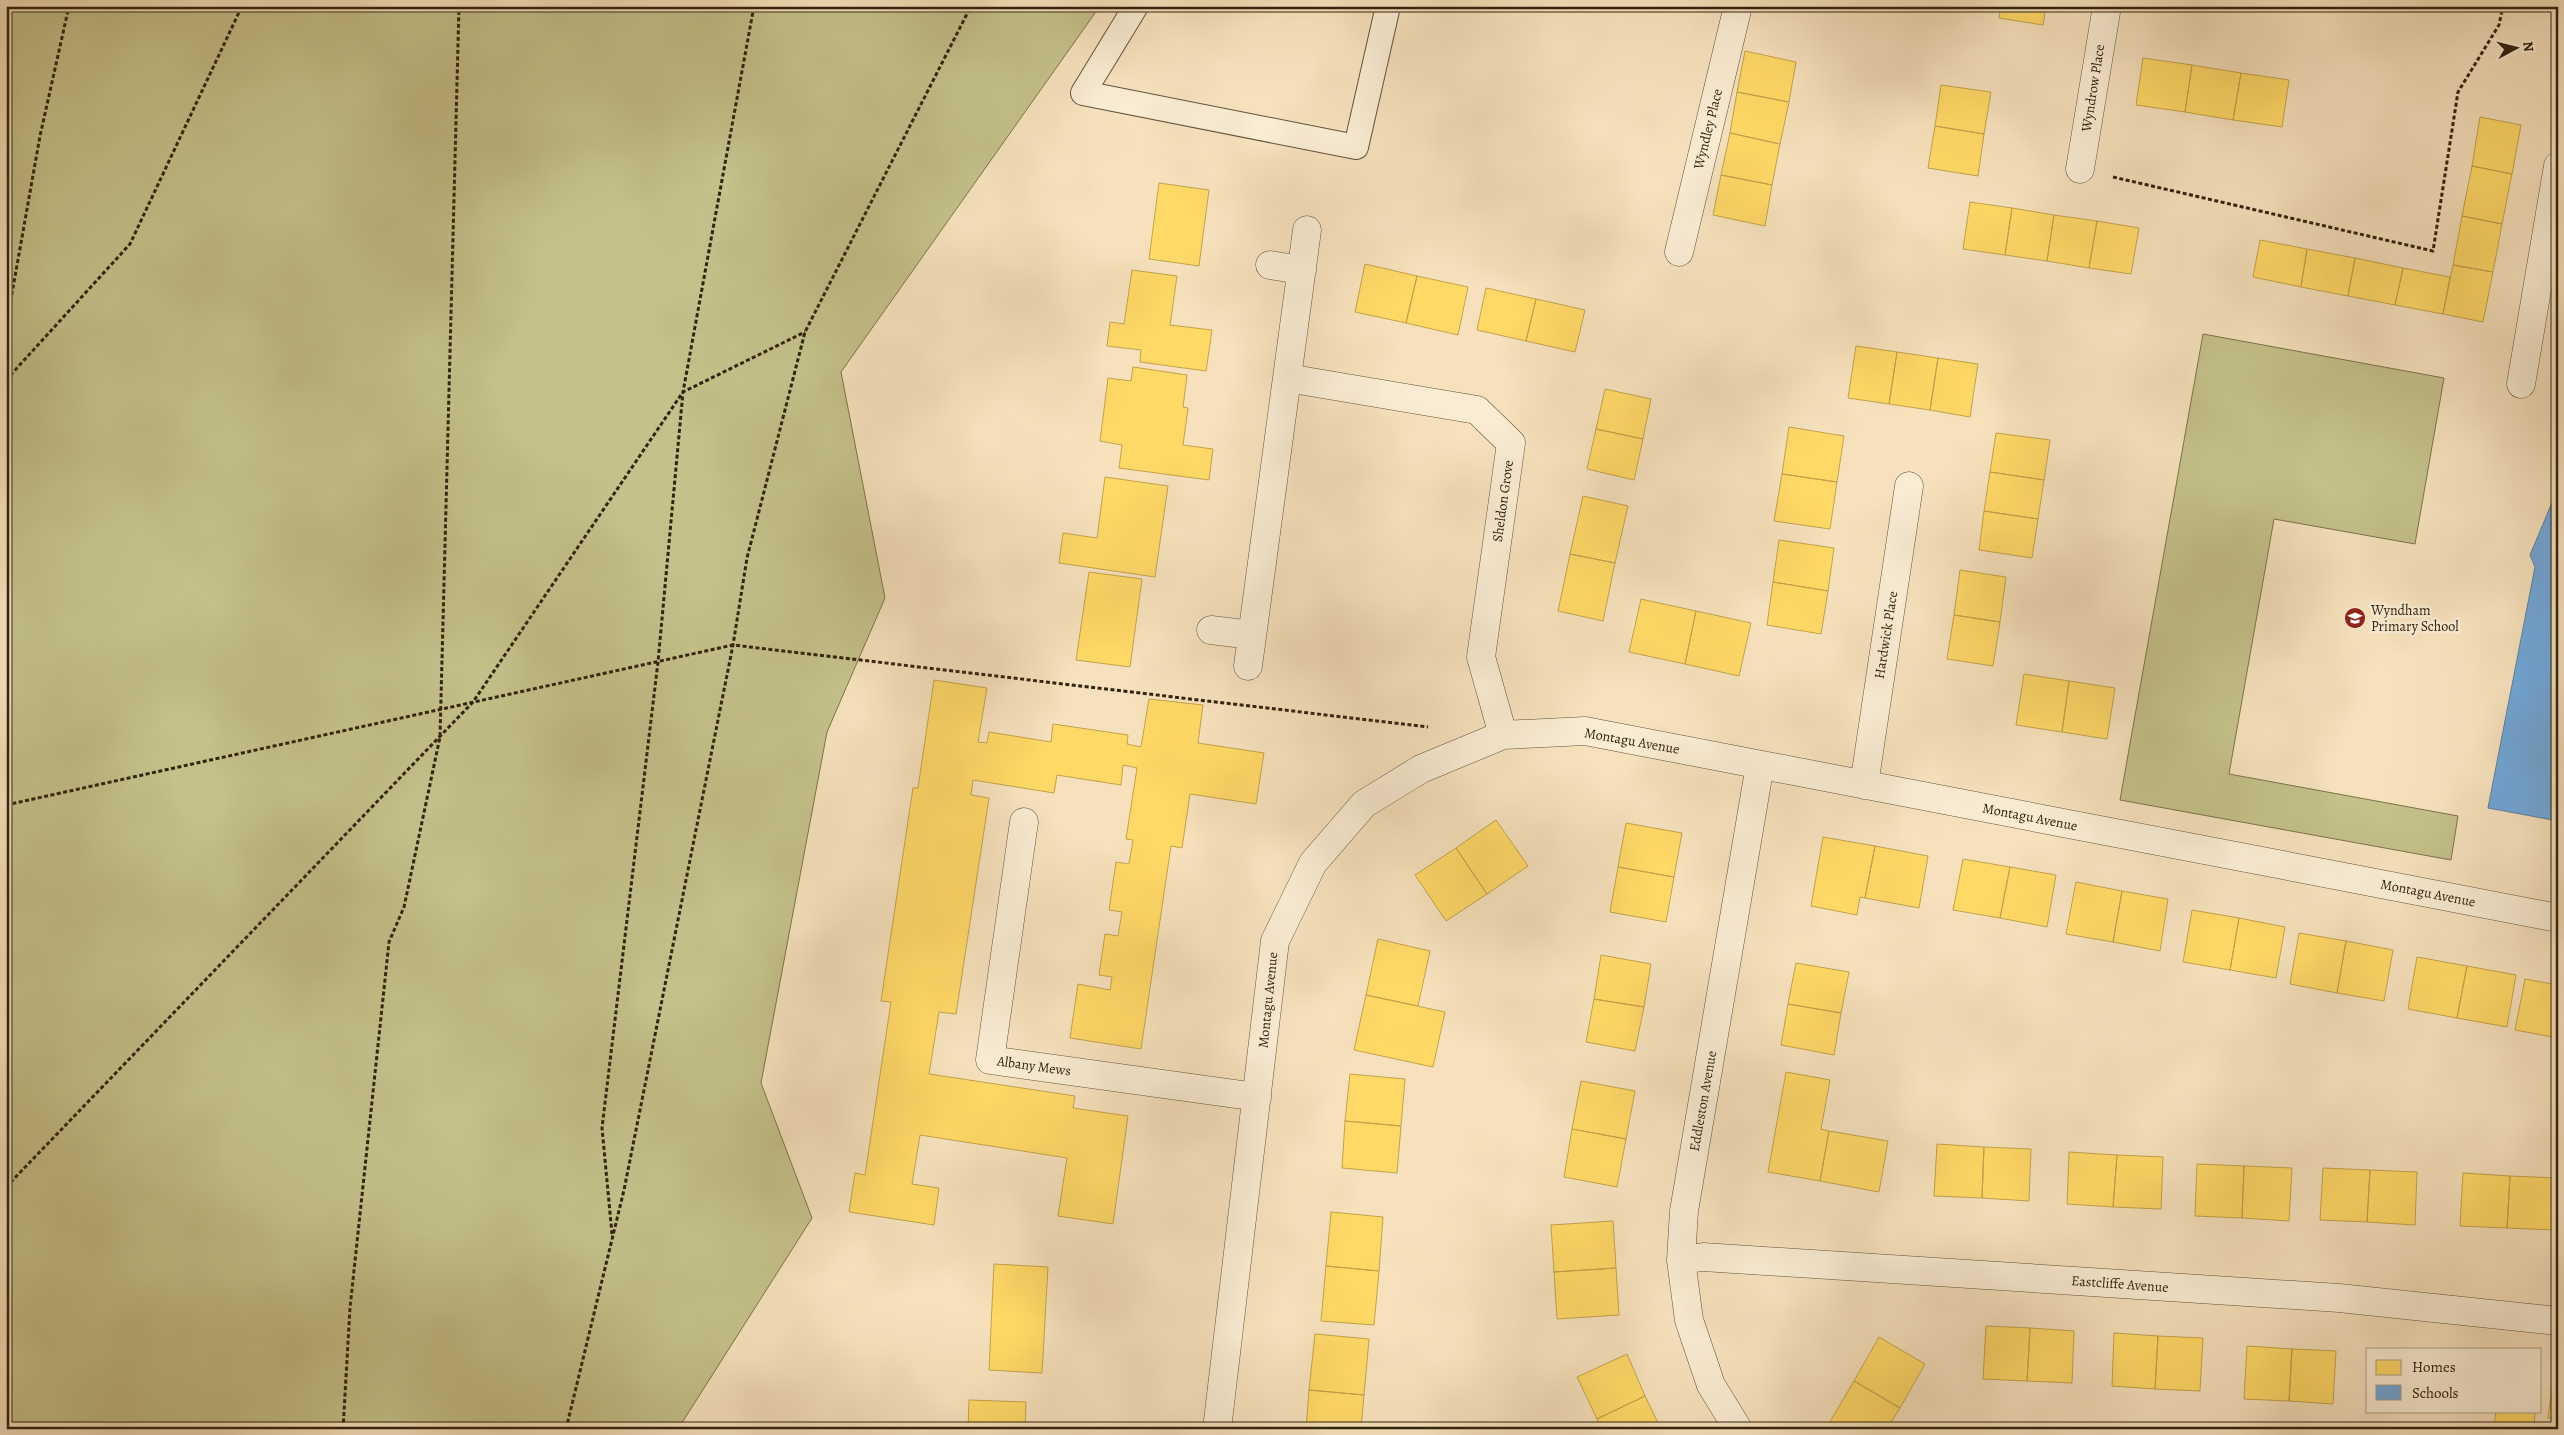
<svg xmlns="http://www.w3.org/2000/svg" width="2564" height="1435" font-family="Alegreya,serif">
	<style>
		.green { fill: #c4c18b; stroke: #7b724c }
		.homes { fill: #ffd966; stroke: #c2a24c }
		.schools { fill: #6fa8dc; stroke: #5d809e }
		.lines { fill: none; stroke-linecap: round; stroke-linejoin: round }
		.service-casing { stroke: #63523a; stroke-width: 26 }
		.pedestrian-casing { stroke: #63523a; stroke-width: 29 }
		.minor-casing { stroke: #63523a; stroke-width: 29 }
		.path { stroke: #32230e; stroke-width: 3; stroke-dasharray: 4 2.5; stroke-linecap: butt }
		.service { stroke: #f9ecd3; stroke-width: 24 }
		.pedestrian { stroke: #f9ecd3; stroke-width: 28 }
		.minor { stroke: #f9ecd3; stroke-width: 28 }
		.labels { text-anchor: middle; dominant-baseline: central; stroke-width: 5; stroke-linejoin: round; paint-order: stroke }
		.street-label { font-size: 14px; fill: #32230e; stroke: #f9ecd3 }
		.poi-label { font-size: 14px; fill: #32230e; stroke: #f9ecd3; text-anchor: start }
	</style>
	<rect width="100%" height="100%" fill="#f6e1bc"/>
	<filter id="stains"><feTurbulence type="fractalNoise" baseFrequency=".004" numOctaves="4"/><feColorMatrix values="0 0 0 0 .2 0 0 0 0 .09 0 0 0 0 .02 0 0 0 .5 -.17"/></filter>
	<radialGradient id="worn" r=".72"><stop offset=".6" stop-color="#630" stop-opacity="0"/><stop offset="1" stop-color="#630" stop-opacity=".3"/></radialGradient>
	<path class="green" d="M6,6h1094l-259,366 44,226 -58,134 -66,351 51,135 -134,211h-672z
		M2203,334l241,44 -29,166 -141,-25 -45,255 229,42 -7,44 -331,-60z"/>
	<path class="homes" d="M2000,6h46l-3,19 -44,-7z
		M1745,51l51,11 -7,40 -52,-10z
		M2143,58l49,7 -7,47 -49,-7z
		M2192,65l49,8 -8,47 -48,-8z
		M2241,73l48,7 -7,47 -49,-7z
		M1941,85l50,7 -7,42 -49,-8z
		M1737,92l52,10 -9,42 -50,-11z
		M2480,117l41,8 -9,49 -40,-8z
		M1935,126l49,8 -6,42 -50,-8z
		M1730,133l50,11 -8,41 -51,-10z
		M2472,166l40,8 -10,50 -40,-8z
		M1721,175l51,10 -7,41 -52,-11z
		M1159,183l50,7 -10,76 -50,-7z
		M1970,202l42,6 -7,47 -42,-6z
		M2012,208l42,7 -7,46 -42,-6z
		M2054,215l43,6 -8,47 -42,-7z
		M2462,216l40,8 -9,48 -40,-7z
		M2097,221l42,7 -8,46 -42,-6z
		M2260,240l47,9 -6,38 -48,-10z
		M2307,249l48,9 -7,38 -47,-9z
		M2355,258l48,10 -8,37 -47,-9z
		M1365,264l52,12 -11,47 -51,-11z
		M2453,265l40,7 -10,50 -40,-8z
		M2403,268l47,9 -7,37 -48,-9z
		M1132,270l45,6 -7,49 42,5 -6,41 -66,-9 1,-12 -34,-4 3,-24 14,2z
		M1417,276l51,11 -10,48 -52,-12z
		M1486,288l50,11 -10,42 -49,-11z
		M1536,299l49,11 -10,42 -49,-11z
		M1856,346l41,6 -8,52 -41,-6z
		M1897,352l41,6 -8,52 -41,-6z
		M1938,358l40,6 -8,53 -40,-7z
		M1133,367l54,8 -4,32 5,1 -5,37 30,4 -4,31 -90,-12 3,-23 -22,-4 8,-63 23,3z
		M1605,389l46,10 -8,40 -47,-10z
		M1789,427l55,9 -7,46 -55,-8z
		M1596,429l47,10 -9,41 -47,-11z
		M1996,433l54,7 -6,40 -54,-8z
		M1990,472l54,8 -6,39 -54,-8z
		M1782,474l55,8 -7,47 -56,-8z
		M1105,477l63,9 -13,91 -96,-14 4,-30 34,5z
		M1583,496l45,10 -13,57 -45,-9z
		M1984,511l54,8 -6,39 -53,-8z
		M1779,540l55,8 -6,43 -55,-9z
		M1570,554l45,9 -12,58 -45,-10z
		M1960,570l46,7 -6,45 -46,-7z
		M1089,572l53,7 -12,88 -54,-7z
		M1773,582l55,9 -7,43 -54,-9z
		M1641,599l55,12 -11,53 -56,-12z
		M1696,611l55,12 -12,53 -54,-12z
		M1954,615l46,7 -7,44 -46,-7z
		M2024,674l45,7 -7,51 -46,-7z
		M934,680l53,8 -9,54 9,1 2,-11 62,10 2,-18 75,11 -1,9 14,3 8,-48 54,6 -5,38 66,10 -8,51 -66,-10 -8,54 -11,-2 -30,203 -71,-11 8,-54 32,6 2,-13 -13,-2 6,-41 13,2 4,-24 -13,-2 7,-48 13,2 4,-24 -7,-1 11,-71 -14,-3 -2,20 -64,-10 -3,18 -81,-13 -2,15 18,3 -33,216 -17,-2 -10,62 146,22 -2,12 55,8 -15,108 -55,-8 9,-58 -147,-23 -8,49 27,4 -5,37 -85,-13 6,-39 10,2 26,-173 -10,-1 32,-213h5z
		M2069,681l46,7 -8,51 -45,-7z
		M1496,820l32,46 -41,28 -31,-46z
		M1626,823l56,10 -8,44 -56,-10z
		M1823,837l52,9 -10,52 -5,-1 -3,18 -46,-9z
		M1875,846l53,10 -9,52 -54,-10z
		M1456,848l31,46 -41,27 -31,-46z
		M1963,859l47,8 -10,51 -47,-8z
		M1618,867l56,10 -8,45 -56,-10z
		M2010,867l46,8 -9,52 -47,-9z
		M2076,882l46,9 -9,51 -47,-8z
		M2122,891l46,8 -8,52 -47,-9z
		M2192,910l47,8 -9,52 -47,-8z
		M2239,918l46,9 -9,51 -46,-8z
		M2299,933l47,8 -9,52 -47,-9z
		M1378,939l52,12 -12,55 -52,-11z
		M2346,941l47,9 -9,51 -47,-8z
		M1601,955l50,9 -7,43 -50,-8z
		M2417,957l50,9 -10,52 -49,-9z
		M1796,963l53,9 -8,41 -53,-9z
		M2467,966l49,9 -9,52 -50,-9z
		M2525,979l33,6v53l-43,-8z
		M1366,995l79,17 -12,55 -79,-17z
		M1594,999l50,8 -9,44 -49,-9z
		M1788,1004l53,9 -7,42 -53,-10z
		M1786,1072l44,8 -9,49 8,2 -9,50 -52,-9z
		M1350,1074l55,5 -4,47 -56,-5z
		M1581,1081l54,10 -9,48 -54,-10z
		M1345,1121l56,5 -4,47 -55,-5z
		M1572,1129l54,10 -9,48 -53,-10z
		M1829,1131l59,10 -9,51 -59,-11z
		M1937,1144l47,3 -2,51 -48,-2z
		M1984,1147l47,2 -2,52 -47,-3z
		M2069,1152l48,3 -4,52 -46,-3z
		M2117,1155l46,2 -2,52 -48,-2z
		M2197,1164l47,2 -2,52 -47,-2z
		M2244,1166l48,2 -3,53 -47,-3z
		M2323,1168l47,2 -3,52 -47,-2z
		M2370,1170l47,2 -2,53 -48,-3z
		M2463,1173l47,3 -3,52 -47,-2z
		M2510,1176l47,2 -3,52 -47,-2z
		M1331,1212l52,5 -4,54 -53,-5z
		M1613,1221l3,47 -62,4 -3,-47z
		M994,1264l54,3 -6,106 -53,-3z
		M1326,1266l53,5 -5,54 -53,-4z
		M1616,1268l3,47 -62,4 -3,-47z
		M1986,1326l44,2 -3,53 -44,-2z
		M2030,1328l44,3 -2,52 -45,-2z
		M2114,1333l44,3 -3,53 -43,-3z
		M1315,1334l54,5 -5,56 -55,-5z
		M2158,1336l45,2 -3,53 -45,-2z
		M1879,1337l46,27 -25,44 -46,-27z
		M2247,1346l45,3 -3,52 -45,-2z
		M2292,1349l44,2 -3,53 -44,-3z
		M1627,1354l18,42 -48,23 -20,-42z
		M2555,1365l3,1v53l-10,-1z
		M1854,1381l46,27 -13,21h-52l-7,-4z
		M1309,1390l55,5 -3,34h-55z
		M1645,1396l16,33h-60l-4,-10z
		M969,1400l57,2 -1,27h-57z
		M2496,1411h39l-1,18 -40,-4z"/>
	<path class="schools" d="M2556,493l2,1v327l-70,-13 47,-241 -5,-12z"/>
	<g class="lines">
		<g class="service-casing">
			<path id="service" d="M1136,6l-53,87 273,54 32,-141"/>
		</g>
		<g class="pedestrian-casing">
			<path id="pedestrian" d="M1679,252l59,-246"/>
		</g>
		<g class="minor-casing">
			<path id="minor" d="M2080,169l27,-163
				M1270,265l32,5
				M1287,378l190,32 34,33 -30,214 22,78
				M2521,384l37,-218
				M1211,630l41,5
				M1248,666l59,-436
				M1864,785l45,-299
				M1024,822l-34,238 267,37
				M1681,1260l22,-3 636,41 219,23
				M1217,1429l58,-488 38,-78 51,-59 57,-35 82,-34 82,-4 973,187
				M1738,1429l-27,-44 -22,-65 -8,-60 3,-49 76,-446"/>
		</g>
		<path class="path" d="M2113,177l320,74 25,-159 41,-67 4,-19
			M6,327l34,-191 29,-130
			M6,380l124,-136 112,-238
			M6,805l727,-160 695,82
			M6,1187l467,-485 210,-310 122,-60
			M612,1234l-10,-106 56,-466 25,-270 71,-386
			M6,1360l4,69
			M343,1429l7,-121 39,-366 15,-35 36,-170 19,-731
			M566,1429l58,-239 109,-545 14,-87 58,-226 166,-326"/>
		<use href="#service" class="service"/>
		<use href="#pedestrian" class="pedestrian"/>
		<use href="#minor" class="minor"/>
	</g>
	<defs>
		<g id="school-disc" transform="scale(1.125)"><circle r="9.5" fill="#8f2418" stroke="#f9ecd3"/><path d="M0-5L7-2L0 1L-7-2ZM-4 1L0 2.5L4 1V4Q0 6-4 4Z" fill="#fff"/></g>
	</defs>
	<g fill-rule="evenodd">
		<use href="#school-disc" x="2355" y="618"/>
	</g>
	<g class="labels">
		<g class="street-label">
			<text transform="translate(2093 88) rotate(-81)">Wyndrow Place</text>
			<text transform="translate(1708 129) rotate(-76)">Wyndley Place</text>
			<text transform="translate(1503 501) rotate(-82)">Sheldon Grove</text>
			<text transform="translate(1886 635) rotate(-81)">Hardwick Place</text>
			<text transform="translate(1632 741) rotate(10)">Montagu Avenue</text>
			<text transform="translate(2030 817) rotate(11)">Montagu Avenue</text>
			<text transform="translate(2428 893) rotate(11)">Montagu Avenue</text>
			<text transform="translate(1268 1000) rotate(-84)">Montagu Avenue</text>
			<text transform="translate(1034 1066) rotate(8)">Albany Mews</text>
			<text transform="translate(1703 1101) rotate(-80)">Eddleston Avenue</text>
			<text transform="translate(2120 1284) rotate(4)">Eastcliffe Avenue</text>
		</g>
		<g class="poi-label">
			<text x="2371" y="610">Wyndham<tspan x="2371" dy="16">Primary School</tspan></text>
		</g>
	</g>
	<rect width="2564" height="1435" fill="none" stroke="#f6e1bc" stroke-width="25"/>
	<rect x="8" y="8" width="2549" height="1420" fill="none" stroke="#32230e" stroke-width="2.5"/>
	<rect x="12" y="12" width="2539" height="1410" fill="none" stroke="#32230e"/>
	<rect x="2366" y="1348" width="175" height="65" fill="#f9ecd3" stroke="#a99c84"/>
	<rect x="2376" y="1360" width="25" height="15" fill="#ffd966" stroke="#a99c84"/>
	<text x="2412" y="1372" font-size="15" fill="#32230e">Homes</text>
	<rect x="2376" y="1385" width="25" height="15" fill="#6fa8dc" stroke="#a99c84"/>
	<text x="2412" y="1398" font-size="15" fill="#32230e">Schools</text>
	<g transform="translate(2516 48) rotate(83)" stroke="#f9ecd3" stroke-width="4" paint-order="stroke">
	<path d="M0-4L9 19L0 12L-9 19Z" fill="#32230e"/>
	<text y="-8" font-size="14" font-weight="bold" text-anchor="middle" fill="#32230e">N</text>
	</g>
	<rect width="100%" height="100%" filter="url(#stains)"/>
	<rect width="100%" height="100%" fill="url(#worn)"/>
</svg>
